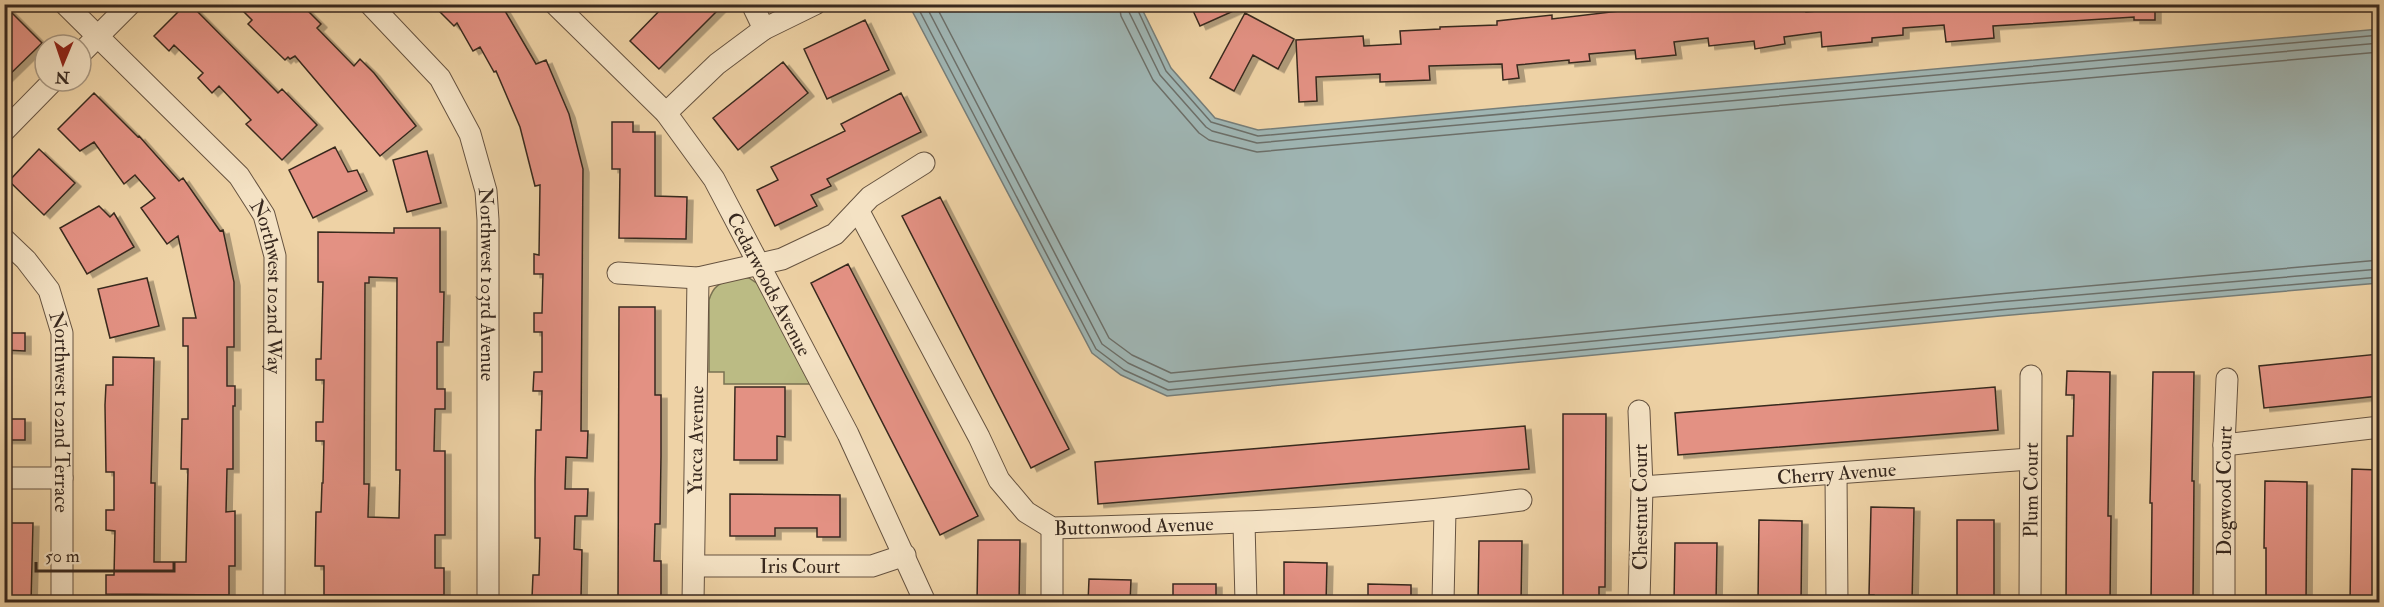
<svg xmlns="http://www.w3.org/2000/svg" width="2384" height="607" font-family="'IM FELL Double Pica',serif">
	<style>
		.green { fill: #bbbb84; stroke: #7a7252; stroke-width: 1.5 }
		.water { fill: #9fb5b3; stroke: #767d78; stroke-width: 1.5 }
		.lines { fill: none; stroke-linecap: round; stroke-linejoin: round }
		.shore { stroke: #6c6f69; stroke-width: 1.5 }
		.building { fill: #e39183; stroke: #38291f; stroke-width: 1.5; fill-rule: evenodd; filter: url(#shadow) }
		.minor-casing { stroke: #665340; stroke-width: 23 }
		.minor { stroke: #f4e2c4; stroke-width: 21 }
		.labels { text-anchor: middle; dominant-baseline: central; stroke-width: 5; stroke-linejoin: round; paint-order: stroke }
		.street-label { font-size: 20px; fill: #38291f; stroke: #f4e2c4 }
	</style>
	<defs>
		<filter id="shadow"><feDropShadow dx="6" dy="3.5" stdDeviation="0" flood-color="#0004"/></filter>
	</defs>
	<rect width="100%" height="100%" fill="#eed2a5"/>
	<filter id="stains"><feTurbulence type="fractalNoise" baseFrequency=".00333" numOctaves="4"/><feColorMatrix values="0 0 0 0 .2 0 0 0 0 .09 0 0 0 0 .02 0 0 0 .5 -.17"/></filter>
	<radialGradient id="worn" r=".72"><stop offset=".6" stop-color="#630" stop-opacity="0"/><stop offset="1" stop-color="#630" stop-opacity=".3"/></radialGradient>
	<path class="green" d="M737,277l12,1 9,6 52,100h-86v-12h-15v-72c5,-16 12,-17 28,-23z"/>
	<path class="water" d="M909,5h231l31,63 44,50 43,12 1121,-101v254l-379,33 -833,80 -46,-21 -29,-22z"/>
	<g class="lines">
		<path class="shore" d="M916,4l180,345 28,21 44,20 831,-80 381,-33
			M925,4l177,340 26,19 41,19 829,-80 382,-33
			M935,4l174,334 23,17 39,18 827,-79 382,-34
			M1119,4l2,12 32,64 46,53 10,7 48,12 1123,-100
			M1128,4l1,8 31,63 46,52 6,4 45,12 1123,-100
			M1135,4l31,67 45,51 47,14 1122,-101"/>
	</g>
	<path class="building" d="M186,4h4l88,89 4,-4 35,36 -35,35 -36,-36 5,-4 -32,-34 -7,7 -14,-15 5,-5 -29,-28 -5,6 -15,-15z
		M236,4h65l20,20 -4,4 37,38 6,-7 14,14 42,53 -36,30 -85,-100 -5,3 -2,-2 -3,3 -37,-36 4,-4z
		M432,4h69l35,60 10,-4 23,54 14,55 -2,262h7l-1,27 -21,-1 -1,32h23l-1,27h-12l-1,33 8,1 -1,48h-49l1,-23h6l1,-37h-5v-58l1,-50h5l1,-39h-9l1,-19h8v-40h-8v-19h8l1,-39h-9v-20l5,1 1,-70 -5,1 -15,-59 -24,-56 -2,1 -14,-25 -7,4 -16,-28 -3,3z
		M666,4h58l-65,65 -29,-28z
		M1190,4h59l-49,22z
		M1679,4h126l1,8 35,-3v-5h314v16h-21v-3l-141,9 1,12 -48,4 -2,-17 -41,3v7l-31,3v4l-50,5 -1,-15 -37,5 1,7 -30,5 -1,-8 -45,5 -1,-8 -34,4 2,13 -40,4 -1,-9 -46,4 1,7 -21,2v-3l-52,5 2,13 -16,2 -1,-16 -73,2 1,14 -50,2v-8l-64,3 1,24 -18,1 -3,-62 67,-4 1,10 37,-2 -1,-13 40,-2v-2l57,-2v-4l55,-6v4z
		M4,5l38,38 -38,37z
		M1245,13l49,26 -16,30 -25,-14 -19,36 -24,-13z
		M865,20l24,50 -62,29 -23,-50z
		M783,62l25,31 -70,57 -25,-32z
		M94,93l44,44 1,-1 40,45 4,-3 37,53 3,-1 11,52v65h-7v39h8v20h-2v63h-6l-1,43 9,-1v55h-6v29l-123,-1v-19h8l1,-44 -9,-1v-20h8v-38h-8l-1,-67 1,-20h7v-28l41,1 -3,125h4l-1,79h32l2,-93h-7l1,-50h6v-73h-5v-28h13l-18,-82 -11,8 -26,-36 14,-10 -20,-23 -11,9 -30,-42 -14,9 -22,-22z
		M901,93l20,39 -94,47 4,7 -20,9 6,11 -42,20 -18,-36 21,-10 -7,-13 74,-36 -4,-7z
		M612,122h21v10h22v64l32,1 -1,42 -67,-1 1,-69h-8z
		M335,147l13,25 9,-2 10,21 -54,27 -24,-48z
		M39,149l36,34 -31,32 -35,-34z
		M427,151l14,52 -34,9 -14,-52z
		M940,197l129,252 -38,19 -129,-252z
		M99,206l11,11 4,-4 20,34 -47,27 -27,-46z
		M394,228h46v64h4l-1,50h-6v47h8v20h-10l-1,42h11v84h-10v33h9v27h-120v-29h-9l1,-54h5l1,-29h1l1,-42h-8v-19h7l1,-42h-8v-21h5l2,-77h-5v-50l76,1zM369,277l28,1 -1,192h4l-1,48 -31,-1 1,-33h-5l1,-201h4z
		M848,264l130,252 -38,19 -129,-252z
		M147,278l12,48 -49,12 -12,-49z
		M619,307h36v88h6v61l-1,68h-5l-1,37h7v42h-43z
		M4,333h21v18l-21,-1z
		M2379,354v42l-115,12 -5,-42z
		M2067,371l43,1 -2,144h3l-1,87h-44l1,-167h6l1,-41h-8z
		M2153,372h41l-2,109h2l-1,122h-42l1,-100h-2z
		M735,387h50v50l-8,-1v24h-43z
		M1995,387l3,43 -320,25 -3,-42z
		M1563,414h43l-1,173h-6v16h-36z
		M4,419h21v21h-21z
		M1525,426l4,43 -431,35 -3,-42z
		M2352,469l27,1v133h-29z
		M2265,481l42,1 -1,121h-40v-55h-2z
		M730,494l110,1v42h-23v-9h-42v8h-45z
		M1871,507l43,1 -2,95h-38v-8h-5z
		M1759,520l43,1 -1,82h-43z
		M1957,520h37v83h-37z
		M4,523h29l-2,80h-27z
		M978,540h42l-1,63h-42z
		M1479,541h43l-1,62h-43z
		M1675,543h42l-1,60h-42z
		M1284,562l43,1 -1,40h-42z
		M1089,579l42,1 -1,23h-42z
		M1173,584h43v19h-43z
		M1368,584l43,1v18h-43z"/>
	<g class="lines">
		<g class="minor-casing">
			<g id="minor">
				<path id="s1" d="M65,4l174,172 25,39 11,41 -1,346"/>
				<path id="s2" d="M370,4l70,74 30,56 16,57 2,29v382"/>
				<path id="s3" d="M555,4l111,109 48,66 134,255 77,168"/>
				<path d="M752,4l12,25"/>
				<path d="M81,53l49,-49"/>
				<path d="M666,113l51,-49 47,-35 51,-25"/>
				<path d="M4,131l49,-50"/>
				<path id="s4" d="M858,210l121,227 20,43 27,32 26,16c157,-4 313,-8 469,-28"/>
				<path id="s5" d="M4,239l22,21 23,30 13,43v269"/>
				<path d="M618,273l80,5 84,-19 53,-25 35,-37 54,-34"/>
				<path d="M1639,411l3,76 -3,115"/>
				<path d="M2224,445l156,-18"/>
				<path d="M1836,474l1,128"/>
				<path d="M4,478h58"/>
				<path id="s6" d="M1642,487l388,-28"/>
				<path d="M1244,523l2,79"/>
				<path d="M1052,528v74"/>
				<path id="s7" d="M694,566h178l33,-11"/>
				<path id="s8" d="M693,602l5,-324"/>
				<path d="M1443,602l2,-92"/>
				<path id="s9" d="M2030,602l1,-226"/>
				<path id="s10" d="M2224,602v-157l3,-66"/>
			</g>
		</g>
		<use href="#minor" class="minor"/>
	</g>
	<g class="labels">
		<g class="street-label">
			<text stroke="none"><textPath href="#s3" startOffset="356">Cedarwoods Avenue</textPath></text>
			<text stroke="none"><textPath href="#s2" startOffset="318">Northwest 103rd Avenue</textPath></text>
			<text stroke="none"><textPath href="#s1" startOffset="363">Northwest 102nd Way</textPath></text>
			<text stroke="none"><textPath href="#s5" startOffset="192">Northwest 102nd Terrace</textPath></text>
			<text stroke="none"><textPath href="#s8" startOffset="162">Yucca Avenue</textPath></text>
			<text stroke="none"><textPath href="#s6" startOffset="195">Cherry Avenue</textPath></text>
			<text stroke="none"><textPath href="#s9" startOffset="112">Plum Court</textPath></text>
			<text stroke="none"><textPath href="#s10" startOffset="111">Dogwood Court</textPath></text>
			<text transform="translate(1640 507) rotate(-90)">Chestnut Court</text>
			<text stroke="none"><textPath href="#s4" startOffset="459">Buttonwood Avenue</textPath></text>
			<text stroke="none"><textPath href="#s7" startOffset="106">Iris Court</textPath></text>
		</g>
	</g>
	<rect width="2384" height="607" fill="none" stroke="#eed2a5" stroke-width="24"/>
	<rect x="6" y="6" width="2372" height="595" fill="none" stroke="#38291f" stroke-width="3"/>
	<rect x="12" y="12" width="2360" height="583" fill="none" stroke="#38291f" stroke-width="1.5"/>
	<g transform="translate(63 63) rotate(182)"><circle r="28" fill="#f4e2c4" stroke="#a99882" stroke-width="1.5"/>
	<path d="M0-4.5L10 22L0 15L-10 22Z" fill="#8f2418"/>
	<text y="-9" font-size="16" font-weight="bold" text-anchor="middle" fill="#38291f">N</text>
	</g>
	<path d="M36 562v9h138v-9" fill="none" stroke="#38291f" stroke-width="3"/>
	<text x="45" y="562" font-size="18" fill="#38291f" stroke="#f4e2c4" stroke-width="4.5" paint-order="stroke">50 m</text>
	<rect width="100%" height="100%" filter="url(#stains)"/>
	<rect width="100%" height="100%" fill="url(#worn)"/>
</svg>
